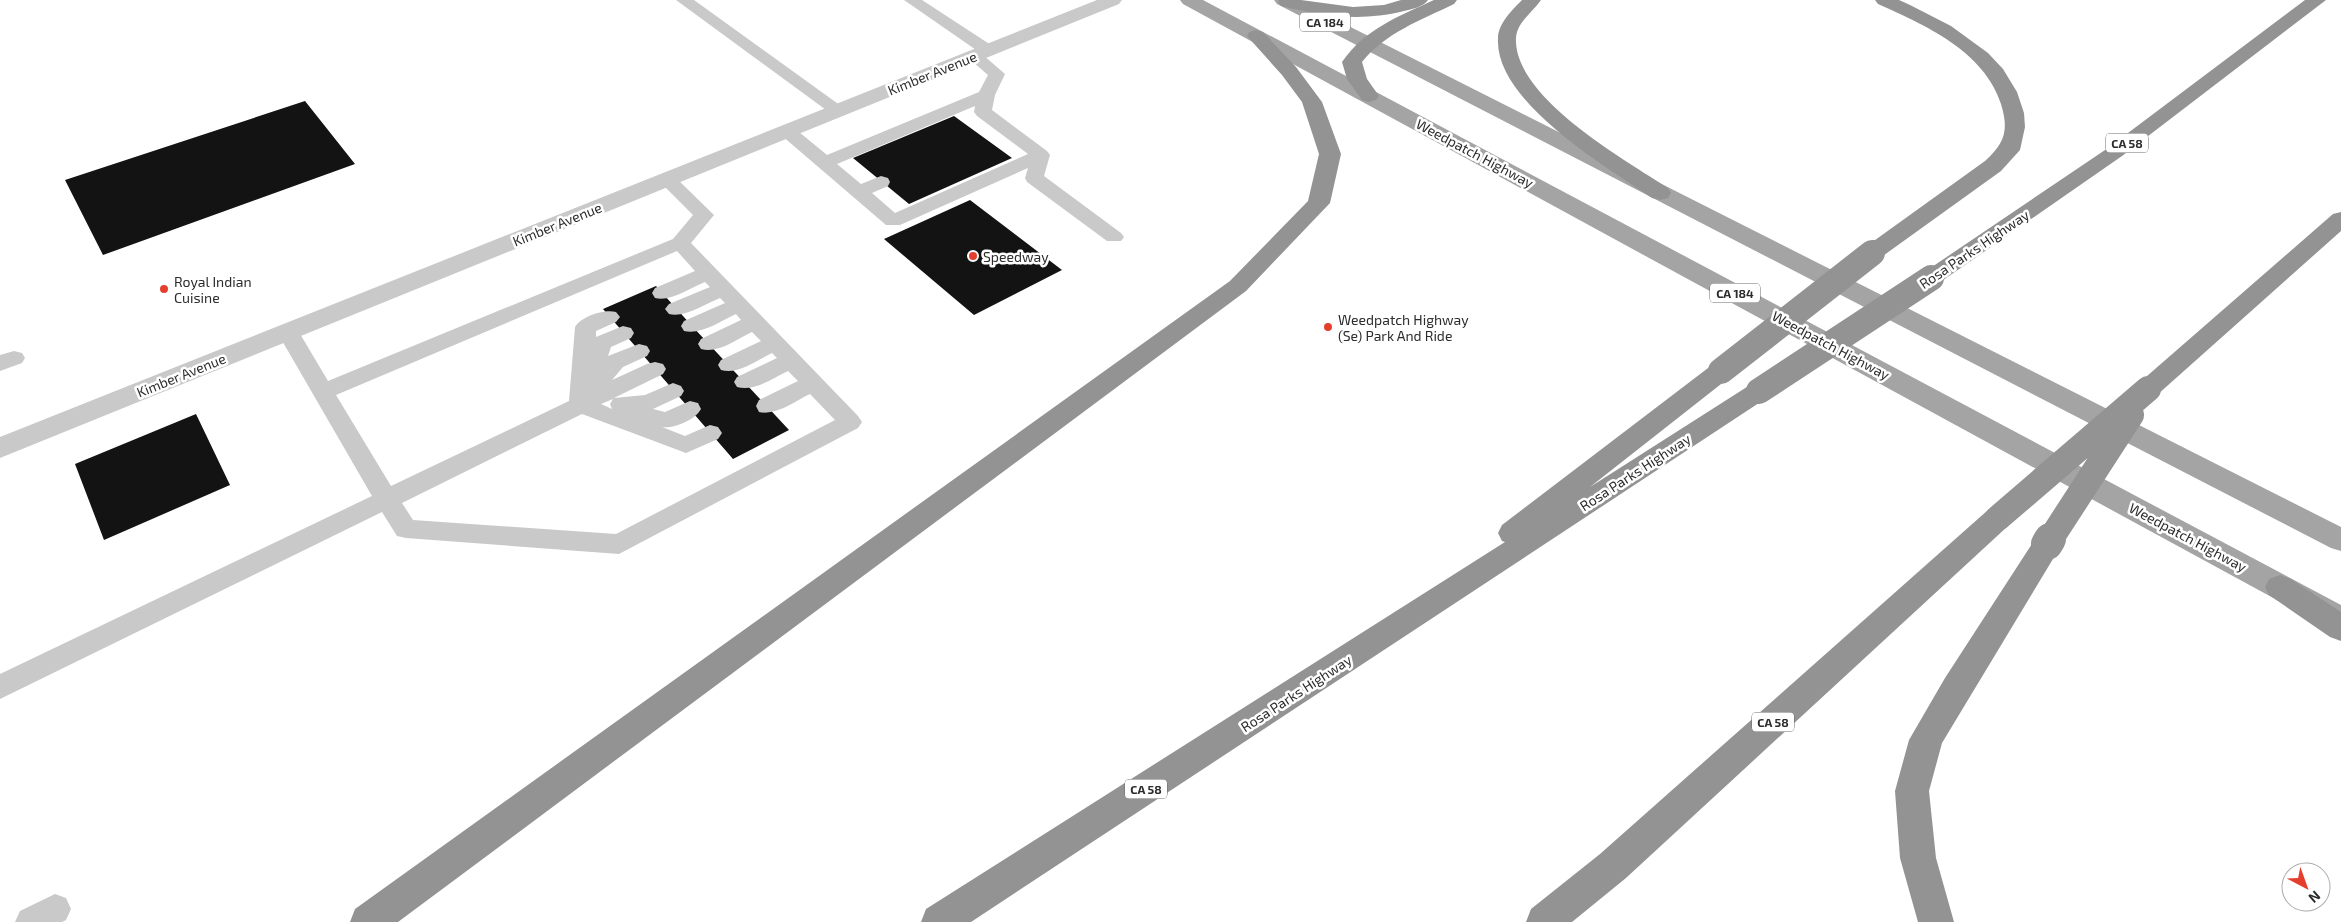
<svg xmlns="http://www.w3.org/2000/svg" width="2341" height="922" font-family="'Exo 2',sans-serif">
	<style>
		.building { fill: #131313 }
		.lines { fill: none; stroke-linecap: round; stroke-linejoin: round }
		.lane { fill: #c9c9c9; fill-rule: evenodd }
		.street { fill: #c9c9c9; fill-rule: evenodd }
		.primary { fill: #a4a4a4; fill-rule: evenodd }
		.highway { fill: #939393; fill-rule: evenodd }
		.highway-bridge-far1 { stroke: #939393; stroke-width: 26 }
		.highway-bridge { stroke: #939393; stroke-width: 32 }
		.poi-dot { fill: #e43f2d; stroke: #fff; stroke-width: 2 }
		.labels { text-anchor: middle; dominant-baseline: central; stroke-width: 5; stroke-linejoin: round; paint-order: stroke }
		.shield { fill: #fff; stroke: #6b6b6b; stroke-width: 1 }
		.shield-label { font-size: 12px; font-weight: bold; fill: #2c2c2c }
		.street-label { font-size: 14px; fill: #2c2c2c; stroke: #fff }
		.poi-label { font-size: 14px; fill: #2c2c2c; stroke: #fff; text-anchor: start }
	</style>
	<rect width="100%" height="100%" fill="#fff"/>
	<path class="building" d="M305,101l50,63 -252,91 -38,-75z
		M954,116l58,42 -103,46 -56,-46z
		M970,200l92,70 -88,45 -90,-76z
		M656,286l36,40 97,104 -56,29 -130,-150z
		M196,414l34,71 -126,55 -29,-76z"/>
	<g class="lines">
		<path class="lane" d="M676,0h18l154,111 -3,4h-12z
			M904,0h18l72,47 2,4 -2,4h-11l22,19 -10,21 -3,15 55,41 3,4 -6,21 77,57 3,4 -3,4h-14l-80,-59 -2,-4 3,-10 -128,57h-14l-105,-90 -3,-4 3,-4h12l34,28 152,-63 9,-17 -22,-19 2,-4h11zM975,106l-1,6 3,4 51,38 -133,59 -23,-20 16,-7 2,-4 -2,-4 -7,-2 -20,8 -24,-20z
			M667,174l7,2 40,39 -23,28 167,173 4,6 -4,6 -239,126 -213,-16 -9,-2 -15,-24 -382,187v-25l372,-178 -95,-164 3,-5 8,-2 8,2 32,54 345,-142 20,-24 -35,-35 2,-4zM677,251l18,20 -40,17 -3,5 3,5c16,4 35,-10 50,-16l5,5 -41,17 -4,5 4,5c16,4 36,-10 51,-16l5,5 -41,18 -3,5 3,5c17,4 37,-10 52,-17l5,6 -40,19 -3,5 3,5c17,5 36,-10 51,-17l9,9 -40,19 -3,5 3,5c17,5 36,-10 51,-17l5,5 -40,19 -3,5 3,5c17,5 36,-9 51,-16l10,10 -39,19 -3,6 3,6c17,4 36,-11 51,-18l25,26 -219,114 -203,-14 -11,-17 180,-89 104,39 32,-14 4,-6 -4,-6 -8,-2 -25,11 -23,-9c12,2 33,-7 39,-18l-3,-6 -8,-2 -25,11 -12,-3 28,-13 3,-5 -3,-5 -8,-3 -28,12 -31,3 49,-24 3,-5 -3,-5 -8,-2 -8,2 -35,16 11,-13 24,-11 3,-5 -3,-5 -8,-2 -31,12 3,-9 20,-9 3,-5 -3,-5 -8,-2 -27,11v-6l20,-9 4,-5 -4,-5c-12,-3 -34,4 -41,15l-6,74 -178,85 -55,-91zM613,399l-3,5 2,5 -11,-5z
			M14,351l8,2 3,5 -3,5 -22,8v-16z
			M55,894l11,4 5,11 -5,11 -4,2h-47l5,-11z"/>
		<path class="street" d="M1097,0h25l-3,4 -1119,454v-21z"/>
		<path class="primary" d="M1180,0h23l1138,605v27l-11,-3 -1147,-625z
			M1274,0h23l1044,527v24l-10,-3 -1054,-544z"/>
		<path class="highway" d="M1279,0h22l52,7 31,-2 17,-5h27c-5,7 -16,9 -24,11 -44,11 -81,5 -123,-5l-3,-4z
			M1434,0h23l-3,4c-33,16 -69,29 -92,58l5,17 12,17 -3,4 -7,2 -7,-2 -15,-21 -5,-17c24,-34 56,-45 92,-62z
			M1522,0h19c-8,12 -24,22 -25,38 -3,59 108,121 152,150l3,5 -3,5 -8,2 -8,-2c-46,-31 -158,-97 -154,-160 0,-14 14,-28 24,-38z
			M1875,0h24l11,5 41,21 37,27 15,16 14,23 7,21 1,14 -5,23 -19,21 -121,87 -8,2 -8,-2 -4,-5 4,-5 121,-87c20,-18 24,-31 16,-57 -17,-53 -76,-79 -123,-100z
			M2305,0h21l-204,156 -183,127 -8,2 -8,-2 -4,-5 4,-5 185,-125z
			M1256,30l7,2 33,35 26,35 19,52 -11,49 -84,88 -848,631h-48l5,-13 875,-628 78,-80 11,-47 -17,-52 -20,-27 -35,-39 2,-4z
			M2341,212v19l-184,164 -9,3 -9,-3 -4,-6 4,-6 194,-169z
			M1721,362l9,3 4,6 -4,6 -140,110 160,-102 9,-3 9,3 4,6 -4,6 -797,525h-50l5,-13 579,-367 -3,-1 -4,-8 4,-8 210,-160z
			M1998,507l10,3 4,8 -4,8 -382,352 -54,44h-46l5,-13 69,-55 388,-344z
			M2047,533l10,3 5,8 -120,199 -13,48 7,67 18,64h-36l-18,-64 -5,-67 14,-51 36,-62 92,-142z
			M2280,575l11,4 50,33v29l-11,-4 -61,-42 -4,-8 4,-8z"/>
		<path class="highway-bridge-far1" d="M1721,371l151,-118
			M1759,391l172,-113
			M1998,518l150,-129
			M2050,540l81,-125"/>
		<path class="highway-bridge" d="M2047,544l3,-5"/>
	</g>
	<g class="poi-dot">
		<circle cx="973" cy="256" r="5"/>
		<circle cx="164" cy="289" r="5"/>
		<circle cx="1328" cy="327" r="5"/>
	</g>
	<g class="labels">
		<g class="shield">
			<rect x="1300" y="12.5" width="50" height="19" rx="4"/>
			<rect x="2106" y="133.5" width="42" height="19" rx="4"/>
			<rect x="1710" y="283.5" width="50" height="19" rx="4"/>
			<rect x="1752" y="712.5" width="42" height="19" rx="4"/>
			<rect x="1125" y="779.5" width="42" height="19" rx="4"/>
		</g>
		<g class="shield-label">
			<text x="1325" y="22">CA 184</text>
			<text x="2127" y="143">CA 58</text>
			<text x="1735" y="293">CA 184</text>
			<text x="1773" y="722">CA 58</text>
			<text x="1146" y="789">CA 58</text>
		</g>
		<g class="street-label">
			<text transform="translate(932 73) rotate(-22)">Kimber Avenue</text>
			<text transform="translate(1475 153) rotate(28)">Weedpatch Highway</text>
			<text transform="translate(557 224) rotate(-22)">Kimber Avenue</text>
			<text transform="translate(1974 249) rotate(-34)">Rosa Parks Highway</text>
			<text transform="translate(1831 345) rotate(28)">Weedpatch Highway</text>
			<text transform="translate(181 375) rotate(-22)">Kimber Avenue</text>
			<text transform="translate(1635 472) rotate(-33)">Rosa Parks Highway</text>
			<text transform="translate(2188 537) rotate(28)">Weedpatch Highway</text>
			<text transform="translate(1296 693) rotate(-33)">Rosa Parks Highway</text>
		</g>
		<g class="poi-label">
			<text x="983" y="256">Speedway</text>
			<text x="174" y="281">Royal Indian<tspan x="174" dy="16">Cuisine</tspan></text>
			<text x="1338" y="319">Weedpatch Highway<tspan x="1338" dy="16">(Se) Park And Ride</tspan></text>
		</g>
	</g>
	<g transform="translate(2306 887) rotate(139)"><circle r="24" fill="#ffffff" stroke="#ababab"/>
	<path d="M0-4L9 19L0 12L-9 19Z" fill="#e43f2d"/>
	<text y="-8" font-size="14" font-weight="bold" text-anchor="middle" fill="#2c2c2c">N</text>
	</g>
</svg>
